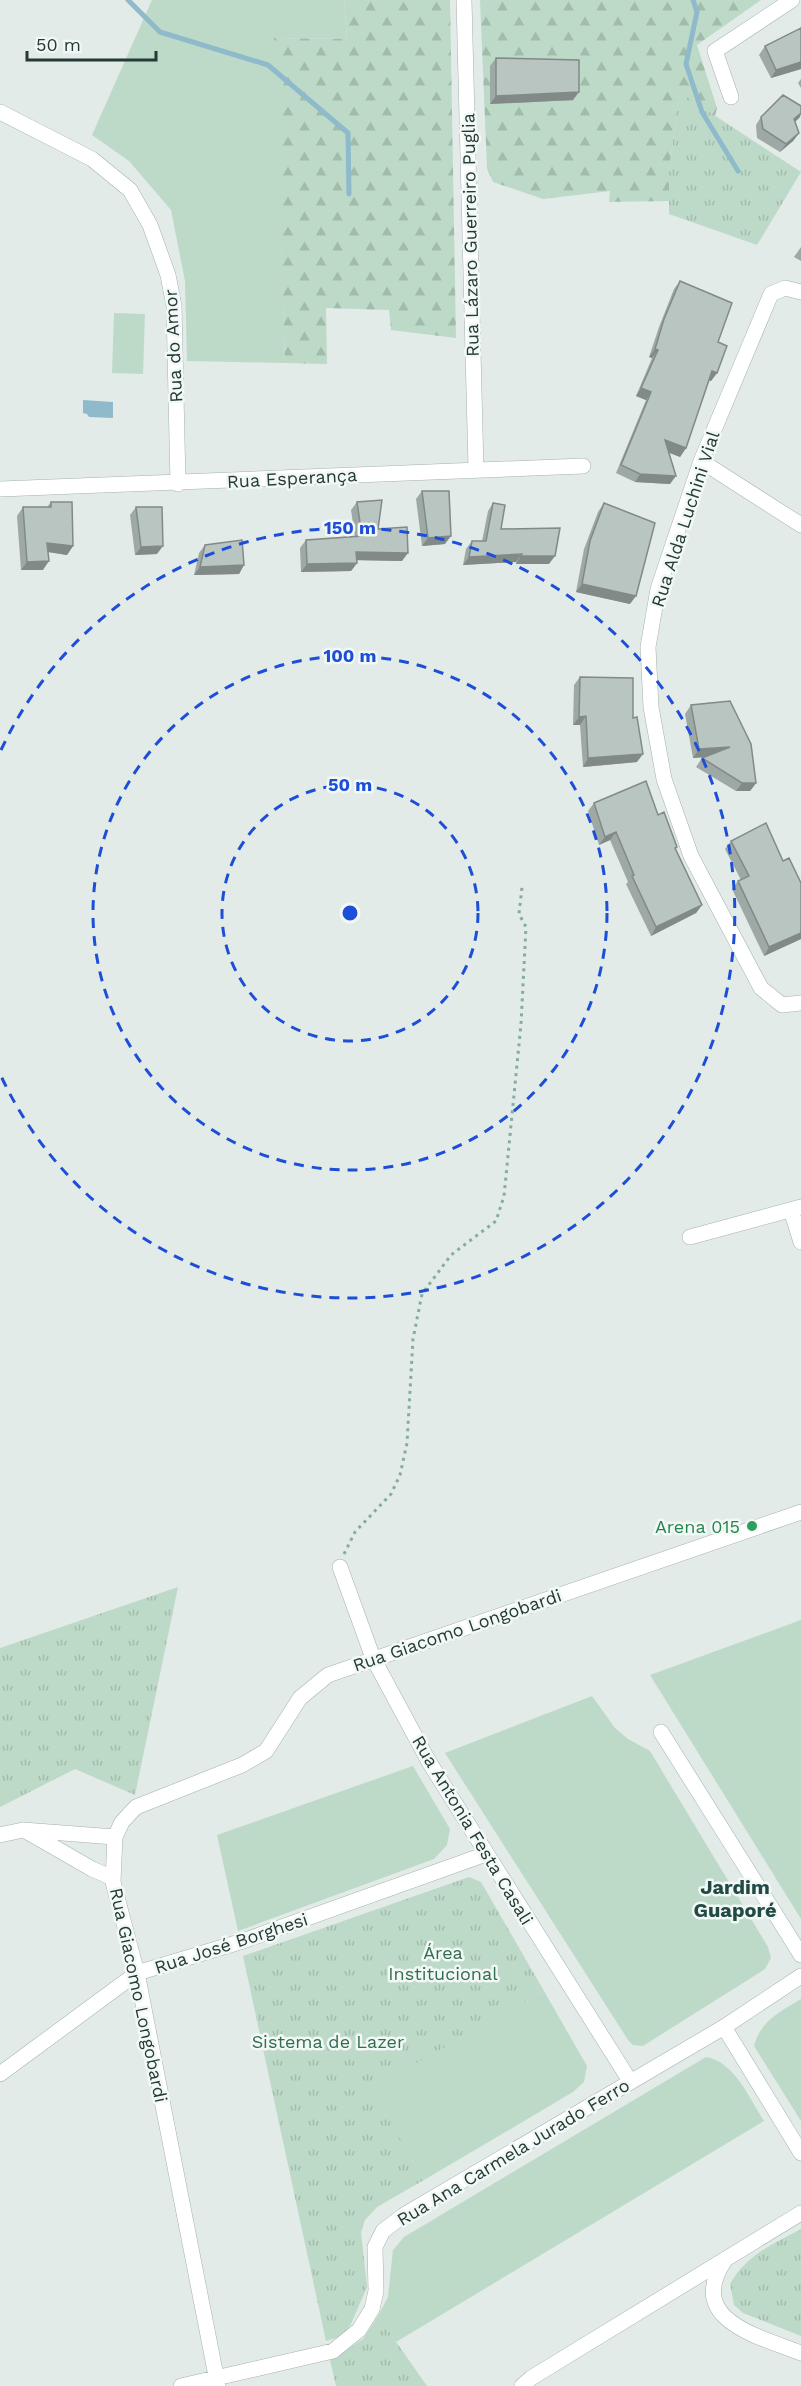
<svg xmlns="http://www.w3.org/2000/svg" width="801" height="2386" font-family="'Work Sans',sans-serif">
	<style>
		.grass { fill: #bddac8 }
		.forest { fill: url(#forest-firs) }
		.park { fill: url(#park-tufts) }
		.water { fill: #8fbacb }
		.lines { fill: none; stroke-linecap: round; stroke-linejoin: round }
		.stream { stroke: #8fbacb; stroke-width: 5 }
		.minor-casing { stroke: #a5b2af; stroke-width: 16 }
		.path { stroke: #85aba4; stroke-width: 3; stroke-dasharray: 3 4.5; stroke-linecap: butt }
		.minor { stroke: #fff; stroke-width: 15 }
		.wall { fill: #9ea9a6 }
		.shaded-wall { fill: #818a87 }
		.building { fill: #b8c5c1; stroke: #818a87; stroke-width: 1.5 }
		.ring { fill: none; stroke: #1d4ed8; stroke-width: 3; stroke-dasharray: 10 8 }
		.leisure-dot { fill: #2e9e5b; stroke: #f2f8f5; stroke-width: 2 }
		.labels { text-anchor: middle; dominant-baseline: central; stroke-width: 5; stroke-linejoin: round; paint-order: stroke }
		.street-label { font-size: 18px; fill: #243a37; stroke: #f2f8f5 }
		.leisure-label { font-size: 18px; fill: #27864d; stroke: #f2f8f5; text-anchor: end }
		.park-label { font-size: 18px; fill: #326d50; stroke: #f2f8f5 }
		.neighbourhood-label { font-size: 20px; font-weight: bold; fill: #214a45; stroke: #f2f8f5 }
		.centre { fill: #1d4ed8; stroke: #f2f8f5; stroke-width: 3 }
		.ring-label { font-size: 18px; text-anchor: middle; font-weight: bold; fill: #1d4ed8; stroke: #f2f8f5; stroke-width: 5; stroke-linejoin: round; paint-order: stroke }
	</style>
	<defs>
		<pattern id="forest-firs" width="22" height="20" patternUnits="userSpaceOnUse" patternTransform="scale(1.5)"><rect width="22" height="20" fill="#bddac8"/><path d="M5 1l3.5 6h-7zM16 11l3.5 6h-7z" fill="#a2bcac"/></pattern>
		<pattern id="park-tufts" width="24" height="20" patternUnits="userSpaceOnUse" patternTransform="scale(1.5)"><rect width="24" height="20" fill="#bddac8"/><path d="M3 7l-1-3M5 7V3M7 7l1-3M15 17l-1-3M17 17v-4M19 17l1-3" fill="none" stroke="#a2bcac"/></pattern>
	</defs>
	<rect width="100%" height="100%" fill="#e2ebe8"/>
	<path class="grass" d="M152,0h192l3,39 -72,-1 10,325 -98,-2 -2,-80 -14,-71 -42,-49 -37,-26z
		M114,313l31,1 -2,60 -31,-1z
		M801,1620v299l-151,-244z
		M592,1696l23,32 13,11 22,12 118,196 3,11 -6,11 -122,77 -10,-1 -5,-5 -183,-287z
		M413,1766l37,63 -3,16 -13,14 -196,72 -21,-96z
		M544,1991l43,75 -3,16 -11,10 -149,88 -54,-91z
		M801,1999v122l-47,-75c7,-26 26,-34 47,-47z
		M706,2057c29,5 43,41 58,64l-368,221 -18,-26 10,-19 5,-47 11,-13z"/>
	<path class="forest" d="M344,0h106l6,338 -65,-8 -2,-20 -63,-2 1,56 -42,-1 -11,-325 73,1z
		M480,0h281l-64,45 20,63 -2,8 -36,-23 -10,79v29l-60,1 1,-11 -67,8 -50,-17 -6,-14z"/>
	<path class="park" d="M679,92l122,80 -44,73 -88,-31v-42z
		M178,1587l-43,208 -60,-26 -75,38v-159z
		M469,1877l12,5 63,109 -173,98 53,91 -47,27 -12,13 -4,12 6,55 -16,37 -9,12 -16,5 -83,-385z
		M801,2229v107l-58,-23 -9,-8 -4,-21c17,-30 42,-39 71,-55z
		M378,2316l49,70h-91l-6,-26 33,-21z"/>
	<path class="water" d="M83,400l30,2v16l-24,-1 -2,-3 -4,-1z"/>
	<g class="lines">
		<path class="stream" d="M128,0l32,32 108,33 80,68 1,61
			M693,0l4,12 -11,52 16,48 36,59"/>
		<g class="minor-casing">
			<path id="minor" d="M464,0l12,469
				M731,97l-16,-46 77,-51
				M0,112l92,47 38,31 20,35 18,50 6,31 4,178
				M801,292l-16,-4 -14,6 -70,167 -43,128 -10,58 3,60 13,72 27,77 70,132 21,17 19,-2
				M701,461l100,64
				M0,489l583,-23
				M791,1210l10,32
				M690,1237l111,-30
				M340,1567l33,91 56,104 201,319
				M661,1732l140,223
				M26,1831l66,38 21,9
				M0,1835l23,-5 92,7
				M724,2027l77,126
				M0,2074l137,-101 106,-32 243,-87
				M725,2260c-40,60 33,76 76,93
				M181,2386l152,-35 26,-21 13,-21 4,-18 -1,-44 8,-16 21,-16 320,-188 77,-51
				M218,2386l-81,-413 -24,-91 2,-45 7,-15 14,-15 106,-42 24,-14 34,-53 28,-23 473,-163
				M522,2386l9,-8 270,-165"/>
		</g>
		<path class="path" d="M344,1554l11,-22 36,-38 9,-19 7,-32 6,-104 9,-45 29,-39 45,-34 8,-25 17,-172 5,-97 -7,-13 3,-27"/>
		<use href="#minor" class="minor"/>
	</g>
	<path class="wall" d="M801,26v43l-30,9 -12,-23 6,-9 35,-17z
		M496,58l77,42 -83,4v-38z
		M801,79v9l-3,-5z
		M761,117h39l-5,5 4,11 -6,8 -13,11 -23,-14 -1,-13z
		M801,247v14l-7,-4z
		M680,281l38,61 -1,31 -6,8h-2l-23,67 -6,9 -11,-5 1,32 -35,-2 -19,-9 30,-73 -10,-4 16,-38 -3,-1 10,-30 15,-38z
		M422,491l23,53 -23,2 -6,-47z
		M51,502l22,44 -6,9 -19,-3 -5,18h-22l-4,-54 6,-9h24z
		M357,502l45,59 -46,-1 1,3 -6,8 -50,1 -1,-24 6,-8 49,-3 -4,-27z
		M493,503l8,26 48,35h-33v-2l-53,3 3,-16 6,-8h10l6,-30z
		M604,503l26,101 -54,-12 8,-43 14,-37z
		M136,507l21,47 -22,1 -5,-40z
		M205,545l39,20 -5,9 -45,1 5,-22z
		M580,677l53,41 4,44 -54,5 -3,-42h-7l1,-40z
		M691,705l65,78 -6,8h-14l-40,-24 6,-9 4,-1 -13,1 -8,-44z
		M594,803l64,12 19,32 -1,2 26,56 -6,8 -45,23 -25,-52 2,-2 -18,-42 -11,5 -11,-34z
		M731,841l70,98 -37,17 -32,-67 6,-8 3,-1 -16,-31z"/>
	<path class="shaded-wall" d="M801,62v7l-30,9 5,-8z
		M579,92l-6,8 -83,4 6,-8z
		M801,113l-1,4 -12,11 6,-9z
		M799,133l-6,8 -13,11 6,-8z
		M655,349l3,1 -6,8 -3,-1z
		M712,371l5,2 -6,8 -5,-2z
		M641,388l10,4 -5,8 -10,-4z
		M665,440l21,8 -6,9 -21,-8z
		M640,474l36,2 -6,8 -35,-2z
		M451,536l-6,8 -23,2 6,-8z
		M47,543l26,3 -6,9 -25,-4z
		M163,546l-6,8 -22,1 6,-8z
		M356,552l52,1 -6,8 -52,-1z
		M522,554l-6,8 -53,3 6,-8z
		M521,556h34l-6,8h-33z
		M49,561l-6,9h-22l6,-8z
		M357,563l-6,8 -50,1 6,-8z
		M244,565l-5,9 -45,1 6,-8z
		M582,584l54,12 -6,8 -54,-12z
		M586,716l-6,9h-7l6,-8z
		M730,747l-6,8 -31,3 6,-9z
		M643,754l-6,8 -54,5 5,-9z
		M742,783h14l-6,8h-14z
		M616,832l-6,8 -11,5 6,-8z
		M702,905l-6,8 -45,23 5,-9z
		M801,933v6l-37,17 5,-9z"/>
	<path class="building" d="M801,28v34l-25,8 -11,-24z
		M496,58l83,2v32l-83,4z
		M783,95l18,11v7l-7,6 5,14 -13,11 -23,-15 -2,-12z
		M680,281l52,22 -14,39 9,4 -10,27 -5,-2 -26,77 -21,-8 11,36 -36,-2 -19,-9 30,-73 -10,-4 17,-38 -3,-1 9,-30z
		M422,491h27l2,45 -23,2z
		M382,500l-4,29 29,-2 1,26 -52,-1 1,11 -50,1 -1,-24 56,-4 -5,-34z
		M51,502h21l1,44 -26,-3 2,18 -22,1 -4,-55h28z
		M493,503l12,2 -4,24 59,-1 -5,28h-34l1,-2 -53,3 3,-16h14z
		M604,503l51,20 -19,73 -54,-12 8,-43z
		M136,507h26l1,39 -22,1z
		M242,540l2,25 -44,2 5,-22z
		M580,677l53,1v40l4,-1 6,37 -55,4 -2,-42 -7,1z
		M730,701l21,43 5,39h-14l-40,-25 28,-11 -31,2 -8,-44z
		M646,781l12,34 6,-3 13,35 -2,1 27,57 -46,22 -24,-51 2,-1 -18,-43 -11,5 -11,-34z
		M766,823l17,38 6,-3 12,25v50l-32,14 -31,-66 11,-5 -18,-35z"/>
	<g class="ring">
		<circle cx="350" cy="913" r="128"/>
		<circle cx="350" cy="913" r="257"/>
		<path d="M1 750A385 385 0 1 1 1 1076"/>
	</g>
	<circle class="leisure-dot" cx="752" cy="1526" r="6"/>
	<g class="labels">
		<g class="street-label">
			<text transform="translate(470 235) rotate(-91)">Rua Lázaro Guerreiro Puglia</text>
			<text transform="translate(173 346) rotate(-93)">Rua do Amor</text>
			<text transform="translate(292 478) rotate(-3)">Rua Esperança</text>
			<text transform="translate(685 519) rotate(-72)">Rua Alda Luchini Vial</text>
			<text transform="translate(457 1630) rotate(-19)">Rua Giacomo Longobardi</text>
			<text transform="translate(473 1830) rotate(59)">Rua Antonia Festa Casali</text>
			<text transform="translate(231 1943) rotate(-18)">Rua José Borghesi</text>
			<text transform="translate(139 1995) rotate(78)">Rua Giacomo Longobardi</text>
			<text transform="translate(513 2152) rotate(-31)">Rua Ana Carmela Jurado Ferro</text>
		</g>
		<g class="leisure-label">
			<text x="740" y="1526">Arena 015</text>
		</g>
		<g class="park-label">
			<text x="443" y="1952">Área<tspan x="443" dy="21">Institucional</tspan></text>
			<text x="328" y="2041">Sistema de Lazer</text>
		</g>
		<g class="neighbourhood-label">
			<text x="735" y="1887">Jardim<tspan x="735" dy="23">Guaporé</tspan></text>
		</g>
	</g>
	<circle cx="350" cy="913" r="9" class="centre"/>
	<g class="ring-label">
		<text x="350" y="534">150 m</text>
		<text x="350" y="662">100 m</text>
		<text x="350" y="791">50 m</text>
	</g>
	<path d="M27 51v9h129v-9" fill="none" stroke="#243a37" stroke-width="3"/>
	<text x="36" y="51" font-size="18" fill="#243a37" stroke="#f2f8f5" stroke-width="4.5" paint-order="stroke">50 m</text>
</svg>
